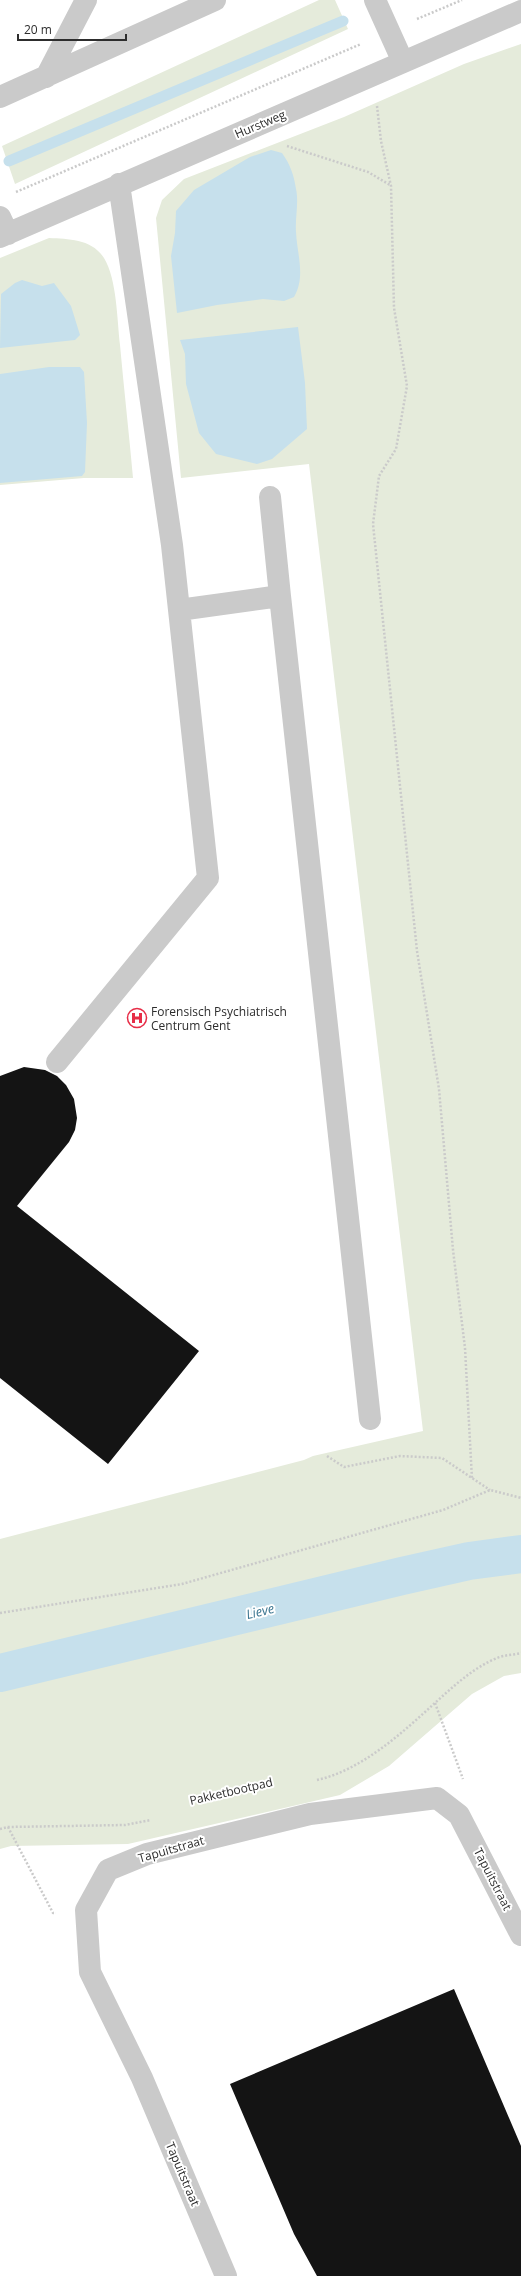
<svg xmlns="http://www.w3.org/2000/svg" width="521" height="2276" font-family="'Open Sans',sans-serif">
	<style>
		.green { fill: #e5ebdb }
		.water { fill: #c6e0ec }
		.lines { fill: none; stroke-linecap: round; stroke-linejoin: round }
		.stream { stroke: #c6e0ec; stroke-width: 11 }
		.canal { stroke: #c6e0ec; stroke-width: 38 }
		.building { fill: #141414 }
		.path { stroke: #cacaca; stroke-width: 2.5; stroke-dasharray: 2 2; stroke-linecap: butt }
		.minor { stroke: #cacaca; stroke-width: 22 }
		.labels { text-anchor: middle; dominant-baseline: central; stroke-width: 4; stroke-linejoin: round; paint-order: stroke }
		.street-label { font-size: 12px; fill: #2d2d2d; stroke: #fff }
		.poi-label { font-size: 12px; fill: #2d2d2d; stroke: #fff; text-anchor: start }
		.water-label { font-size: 13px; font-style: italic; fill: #3b7590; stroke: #fff }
	</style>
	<rect width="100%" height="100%" fill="#fff"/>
	<path class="green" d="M319,0h16l13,29 -333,155 -13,-38z
		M521,44v1629l-17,3 -32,18 -83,72 -49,29 -212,49 -117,2 -11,3v-310l304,-79 9,-4 110,-25 -114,-967 -128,14 -25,-260 6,-18 22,-21 160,-62 120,-53z
		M49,238c20,1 43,1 55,20 13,21 13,62 16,87 4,44 9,89 13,133h-49l-84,7v-227z"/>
	<path class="water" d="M271,150l11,3c8,11 12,22 14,36 3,13 -1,29 0,43 1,22 10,45 -2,65l-10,4 -21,-2 -46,6 -40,8 -6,-57 4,-23 1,-22 18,-21 56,-33z
		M22,280l20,6 12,-3 17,23 9,29 -5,5 -75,8 1,-54 14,-11z
		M298,327l7,56 2,46 -35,30 -15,5 -41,-10 -17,-21 -13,-49 -1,-30 -5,-14z
		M49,367h31l4,5 3,51 -2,49 -3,4 -82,7v-109z"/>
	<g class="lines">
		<path class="stream" d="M9,161l334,-140"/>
		<path class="canal" d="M0,1673l402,-97 67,-15 52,-7"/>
	</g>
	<path class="building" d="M24,1067l21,3 12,6 9,9 8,14 3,19 -2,12 -6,12 -52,64 182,145 -91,113 -108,-86v-302z
		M454,1989l67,157v130h-204l-23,-42 -64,-150z"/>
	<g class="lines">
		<path class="path" d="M417,19l45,-19
			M377,106l4,35 10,45 3,122 13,78 -11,63 -17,27 -6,48 44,427 22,138 14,161 12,98 7,131
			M287,146l81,26 22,13
			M16,192l345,-148
			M327,1456l17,11 56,-11 42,2 48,32
			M0,1613l182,-29 261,-74 47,-20 31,8
			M435,1703l28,76
			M317,1780c45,-10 85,-47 119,-78 19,-17 37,-34 61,-44 7,-3 16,-3 24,-5
			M8,1827l45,86h3
			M0,1829l8,-2 117,-2 26,-5"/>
		<path class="minor" d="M375,0l28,62
			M46,77l40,-77
			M0,97l215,-97
			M0,217l8,17
			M0,237l521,-226
			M270,497l10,99
			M179,610l101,-14 90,823
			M57,1062l151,-184 -36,-333 -53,-361
			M226,2276l-84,-198 -52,-106 -4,-62 22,-40 39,-16 163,-40 127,-16 22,17 62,120"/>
	</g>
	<defs>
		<g id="hospital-ring" transform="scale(1)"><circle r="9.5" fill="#fff" stroke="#e72d47" stroke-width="1.5"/><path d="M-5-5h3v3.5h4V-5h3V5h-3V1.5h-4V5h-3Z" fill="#e72d47"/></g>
	</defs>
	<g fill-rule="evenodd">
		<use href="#hospital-ring" x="137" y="1018"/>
	</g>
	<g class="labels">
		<g class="street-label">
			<text transform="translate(260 124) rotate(-23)">Hurstweg</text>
			<text transform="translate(231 1791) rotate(-13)">Pakketbootpad</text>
			<text transform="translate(171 1849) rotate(-16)">Tapuitstraat</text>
			<text transform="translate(493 1879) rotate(63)">Tapuitstraat</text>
			<text transform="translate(183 2174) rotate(67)">Tapuitstraat</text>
		</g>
		<g class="poi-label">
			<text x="151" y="1011">Forensisch Psychiatrisch<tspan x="151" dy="14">Centrum Gent</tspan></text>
		</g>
		<g class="water-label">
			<text transform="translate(260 1611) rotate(-14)">Lieve</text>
		</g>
	</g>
	<path d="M18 34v6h108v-6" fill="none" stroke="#2d2d2d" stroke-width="2"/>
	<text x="24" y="34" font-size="12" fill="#2d2d2d" stroke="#ffffff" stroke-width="3" paint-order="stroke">20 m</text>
</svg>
